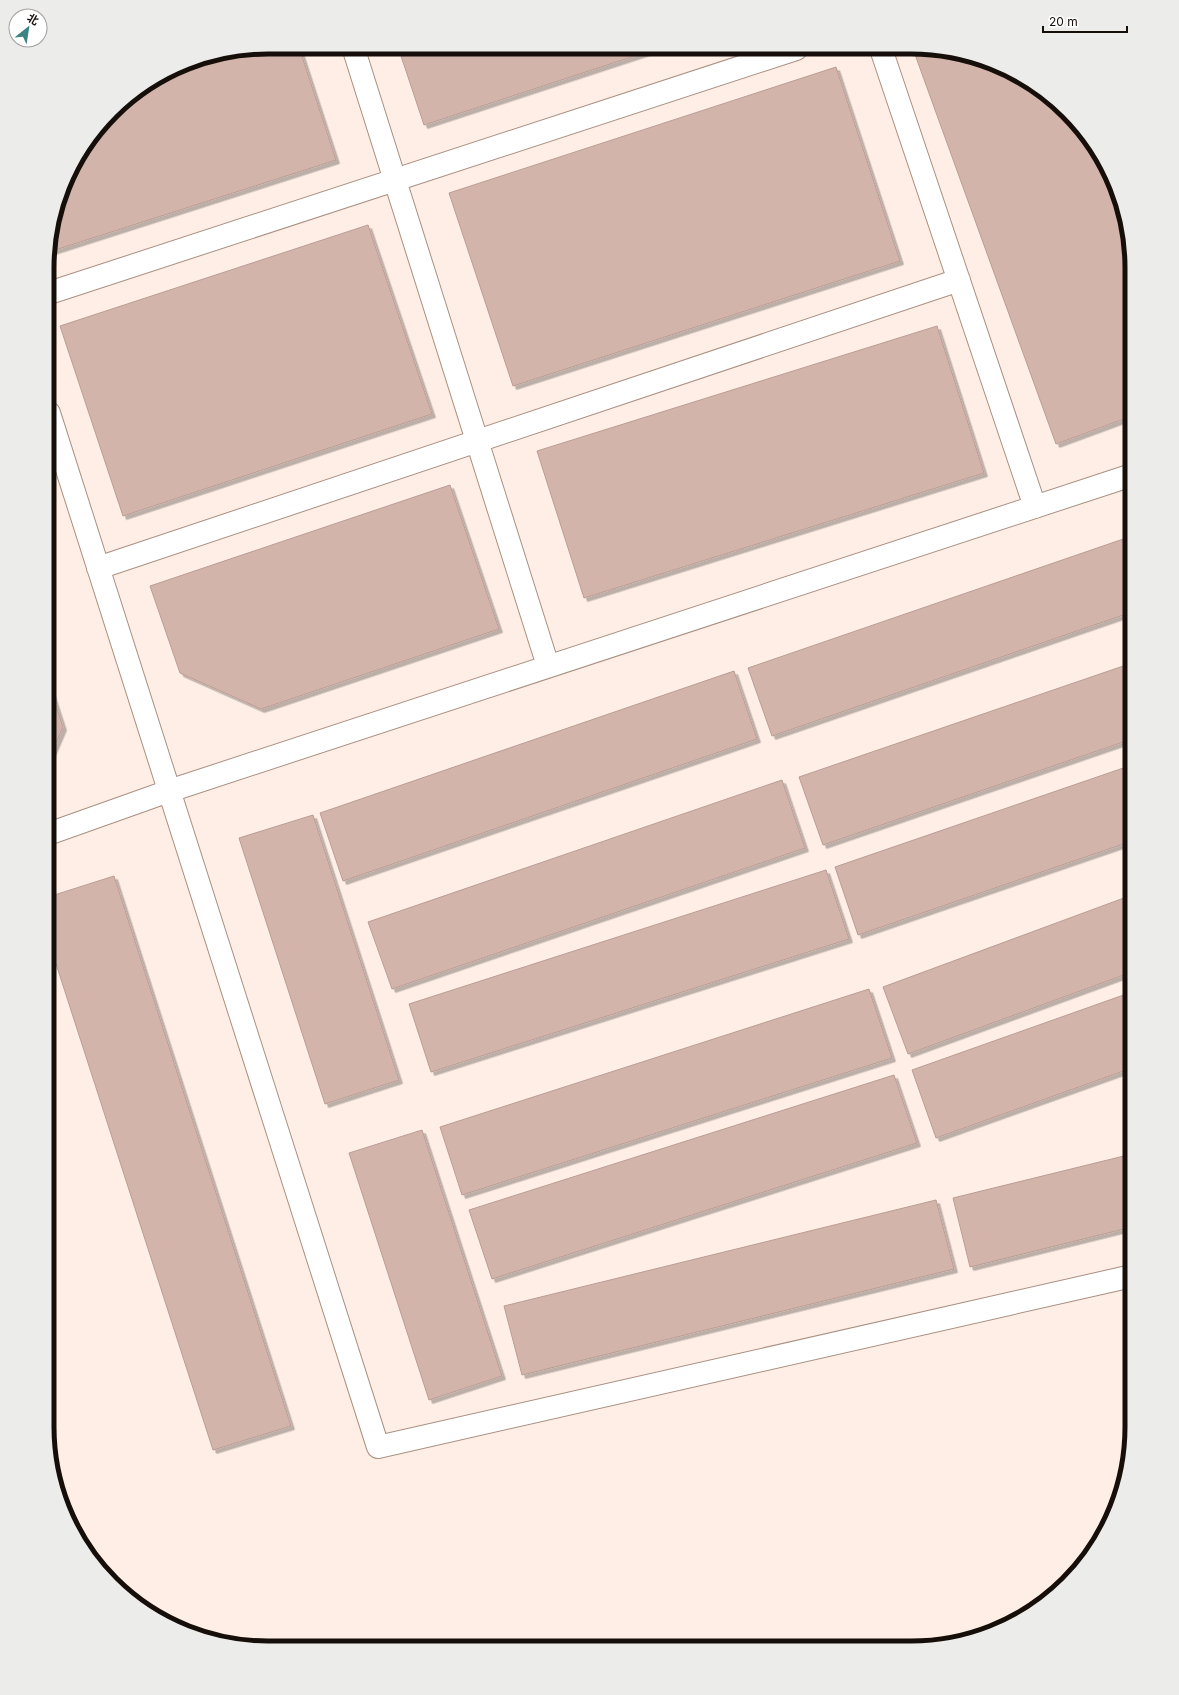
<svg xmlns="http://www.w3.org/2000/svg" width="1179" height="1695" font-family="Inter,'Noto Sans SC',sans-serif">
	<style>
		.building { fill: #d2b4ab; stroke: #ba9d95; filter: url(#shadow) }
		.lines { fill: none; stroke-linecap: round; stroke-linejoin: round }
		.minor-casing { stroke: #a99082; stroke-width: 24 }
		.minor { stroke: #fff; stroke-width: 22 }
		.rim { fill: none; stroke: #160e09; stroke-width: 5 }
	</style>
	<defs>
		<filter id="shadow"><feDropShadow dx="3.5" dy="3.5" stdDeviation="0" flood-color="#0004"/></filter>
	</defs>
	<rect width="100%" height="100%" fill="#ffeee5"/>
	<path class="building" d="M268,47h31l37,113 -287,92v-13l28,-81 46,-56 74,-43z
		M398,47l261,1 -235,77z
		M913,49h27l55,15 50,29 41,40 23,38 16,40 7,57v148l-76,28z
		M836,67l64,194 -387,125 -64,-193z
		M368,225l64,189 -309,102 -63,-190z
		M937,326l47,147 -400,125 -47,-147z
		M450,485l49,144 -238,80 -81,-36 -30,-87z
		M1132,536v76l-360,124 -24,-68z
		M1132,663v76l-309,106 -24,-68z
		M734,671l23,68 -414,142 -23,-68z
		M48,681l15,46 -15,35z
		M1132,765v76l-274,94 -23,-68z
		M782,780l23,68 -413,141 -24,-67z
		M313,815l86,265 -74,24 -86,-266z
		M826,870l23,69 -418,133 -22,-68z
		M114,876l177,550 -78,24 -165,-511v-42z
		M1132,895v77l-224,82 -25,-67z
		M869,989l23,69 -430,137 -22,-68z
		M1132,992v76l-196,70 -24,-68z
		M894,1075l23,68 -425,136 -23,-69z
		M422,1130l80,246 -73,24 -80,-247z
		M1132,1154v73l-162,40 -17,-69z
		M936,1200l18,69 -432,106 -18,-69z"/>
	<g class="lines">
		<g class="minor-casing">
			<path id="minor" d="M353,47l195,619
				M881,49l154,458
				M49,293l747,-244
				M49,413l329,1034 754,-171
				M98,568l861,-288
				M48,834l121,-43 963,-316"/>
		</g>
		<use href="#minor" class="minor"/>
	</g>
	<path d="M0 0H1179V1695H0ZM268 54H911A214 214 0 0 1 1125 268V1427A214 214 0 0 1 911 1641H268A214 214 0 0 1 54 1427V268A214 214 0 0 1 268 54Z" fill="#ececeb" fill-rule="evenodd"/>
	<path class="rim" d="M268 54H911A214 214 0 0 1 1125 268V1427A214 214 0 0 1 911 1641H268A214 214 0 0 1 54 1427V268A214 214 0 0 1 268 54Z"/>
	<g transform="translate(28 28) rotate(30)"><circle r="19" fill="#ffffff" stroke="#a29f9d"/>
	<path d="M0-3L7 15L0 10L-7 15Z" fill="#3c8484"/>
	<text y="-6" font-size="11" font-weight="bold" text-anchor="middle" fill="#160e09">北</text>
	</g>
	<path d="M1043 26v6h84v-6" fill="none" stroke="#160e09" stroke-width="2"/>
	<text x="1049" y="26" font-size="12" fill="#160e09" stroke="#ffffff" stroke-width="3" paint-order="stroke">20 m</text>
</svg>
